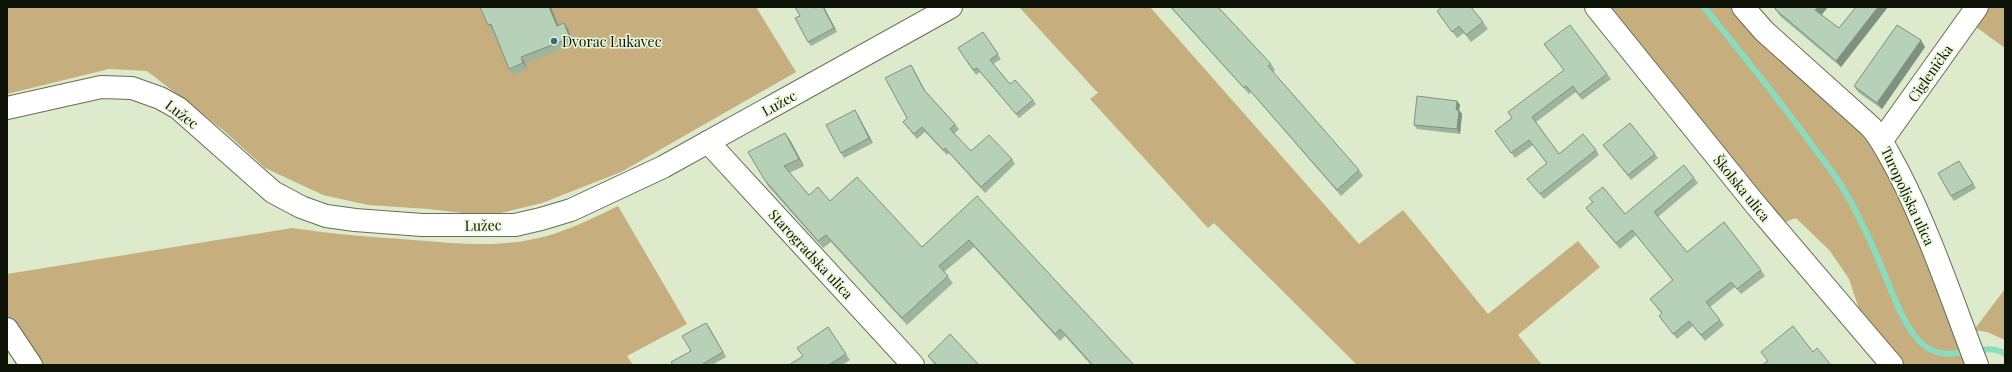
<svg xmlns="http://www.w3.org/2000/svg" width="2012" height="372" font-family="'Playfair Display',serif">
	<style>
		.green { fill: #c7ae7e }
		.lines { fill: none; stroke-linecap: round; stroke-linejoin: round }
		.stream { stroke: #89dcbe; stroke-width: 6 }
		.minor-casing { stroke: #646f54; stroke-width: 24 }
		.tertiary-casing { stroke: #646f54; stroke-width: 24 }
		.minor { stroke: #fff; stroke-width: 22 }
		.tertiary { stroke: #fff; stroke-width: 22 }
		.wall { fill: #9db49e }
		.shaded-wall { fill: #7f9281 }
		.building { fill: #b6d1b8; stroke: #7f9281 }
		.poi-dot { fill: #346a85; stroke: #eaf7d8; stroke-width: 1.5 }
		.labels { text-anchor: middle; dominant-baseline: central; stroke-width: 3; stroke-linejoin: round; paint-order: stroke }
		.poi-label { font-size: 14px; fill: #0d1207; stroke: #eaf7d8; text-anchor: start }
		.street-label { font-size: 14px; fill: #0d1207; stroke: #eaf7d8 }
	</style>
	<rect width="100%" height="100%" fill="#ddeacb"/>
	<path class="green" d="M7,7h749l40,65 -175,100 -79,31 -53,13 -61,-7 -60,-4 -45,-10 -58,-27 -42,-38 -76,-59 -38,-2 -102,25z
		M1019,7h131l209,237 44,-34 85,104 90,-73 22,26 -82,68 24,30h-185l-143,-142 -6,5 -118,-129 8,-6z
		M1610,7h122l42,42 96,92 28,52 33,75 38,97h-66l-41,-47 -13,-39 -19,-28 -34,-33 -16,6z
		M1990,7h15v41l-29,-21z
		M618,206l69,118 -60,32 6,9h-596l-30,-47v-44l285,-46c40,6 80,9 121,12 39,3 82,8 121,-1 30,-6 57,-20 84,-33z
		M2005,289v51l-18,-8 -13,-2z"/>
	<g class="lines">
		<path class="stream" d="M1704,7c37,46 74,91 108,138 10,13 20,26 29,40 15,25 29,54 40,81 11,25 20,55 38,75 27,29 65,-3 86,13"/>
		<g class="minor-casing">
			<path id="minor" d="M1743,7l21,24 107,96c12,14 18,28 27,44 32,62 54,129 79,194
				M1882,140l95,-133
				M708,142l205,223
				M7,329l24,36"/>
		</g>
		<g class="tertiary-casing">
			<path id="tertiary" d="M1596,7l159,197 137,161
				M7,108l94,-21 31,1 28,10 18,10 95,84 28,15 25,9 29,4 67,5h93l26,-6 30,-9 92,-43 288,-160"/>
		</g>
		<use href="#minor" class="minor"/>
		<use href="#tertiary" class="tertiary"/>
	</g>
	<path class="wall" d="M480,7h71l7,18 10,4 6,15 -49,19 2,6 -14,6 -4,-6 -16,-38h-1l-4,-6z
		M817,7h7l13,25 -26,14 -3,-4 8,-34z
		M1170,7h48l53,57 4,6 -2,2 86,98 4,6 -22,20 -90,-104 -2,2z
		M1777,7h51l-7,8 18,13 17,-21h32l-47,60 -61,-51 -5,-7z
		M1437,11l46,11 5,7 -17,13 -7,-9 -7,5z
		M1570,25l41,54 -29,21 -6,-8 -40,30 23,32 37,-4 3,5 -55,44 -17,-20 20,-15 -14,-19 -18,13 -20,-27 17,-13 52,-48z
		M983,32l18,27 -8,5 17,20 23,16 3,4 -17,14 -39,-46 -4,3 -18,-27z
		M1925,47l-43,62 -24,-17 -4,-6z
		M911,65l3,5 12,22 29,32 4,5 -5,5 17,17 41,8 3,5 -30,29 -36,-40 -2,2 -22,-23 -8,7 -10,-12 -4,-5 4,-4z
		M1457,101l3,4 -1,5 3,4 -2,20 -43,-5 -3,-4z
		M858,115l15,28 -29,15 -3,-5z
		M785,133l5,7 14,26 -15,7 20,22 21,6 92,46 55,-51 157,169h-43l-26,-29 -5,5 -86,-94 -30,25 9,11 -46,42 -76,-83 -8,6 -55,-62 -4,-7z
		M1603,145l52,9 3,4 -27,22z
		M1959,161l17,27 -22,13 -3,-5z
		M1694,178l4,5 -40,34 29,35 74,18 4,6 -24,18 -6,-7 -25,20 14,18 -19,16 -12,-15 -16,13 -18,-23 3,-2 -12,-15 23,-18 -37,-46 -16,14 -30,-36 -4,-5 6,-6 -3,-4 36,16z
		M709,327l17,30 -14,8h-39l18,-14z
		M828,327l22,33 -8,5h-53l14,-9z
		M928,356l51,9h-44z"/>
	<path class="shaded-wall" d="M549,7h2l10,25 -4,-6z
		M823,7l2,2 12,23 -3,-4z
		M1818,7h10l-8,10 -5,-7z
		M1878,7h10l-47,60 -5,-6z
		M564,23l4,6 6,15 -4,-6z
		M1921,40l4,7 -43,62 -5,-6z
		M521,57l4,6 2,6 -4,-6z
		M911,65l3,5 13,25 -3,-5z
		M1457,101l3,4 -1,5 3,4 -2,20 -3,-5 -1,-19z
		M855,110l3,5 15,28 -4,-5z
		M785,133l5,7 14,26 -5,-7z
		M706,323l3,4 17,30 -3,-5z"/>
	<path class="building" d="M480,7h69l8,19 7,-3 6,15 -49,19 2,6 -14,6 -18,-45 -3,1z
		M795,7h20v1l2,-1h6l11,21 -26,14 -13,-24 5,-2z
		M1171,7h47l53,57 -3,2 91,104 -22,20 -91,-104 -2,2z
		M1442,7h29l12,15 -17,13 -7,-9 -7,6 -15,-21z
		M1777,7h41l-3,3 24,18 17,-21h22l-42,54 -61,-52z
		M1570,25l37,49 -28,21 -6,-9 -41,31 27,37 24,-20 13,16 -56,44 -13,-15 20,-16 -18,-23 -18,13 -16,-22 17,-13 -4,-6 56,-42 -20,-26z
		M1897,25l24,15 -44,63 -23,-17z
		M983,32l15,22 -8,6 20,24 5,-4 18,20 -17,14 -39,-46 -4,2 -15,-22z
		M911,65l13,25 31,34 -5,5 21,22 18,-16 23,24 -31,28 -36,-39 -2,2 -21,-23 -8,7 -11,-12 4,-4 -22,-40z
		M1417,96l40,5 -1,9h3l-2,19 -43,-4z
		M855,110l14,28 -28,15 -15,-28z
		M1630,123l25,31 -27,21 -25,-30z
		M785,133l14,26 -15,7 25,29 9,-8 12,14 27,-24 65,70 55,-51 157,169h-41l-33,-36 -5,5 -86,-94 -30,26 9,10 -46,42 -76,-83 -8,6 -54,-62 -16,-27z
		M1959,161l14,23 -22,12 -13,-23z
		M1684,165l10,13 -40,34 33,40 37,-30 37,48 -24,19 -6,-7 -25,20 14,18 -19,15 -12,-14 -16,13 -14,-18 3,-3 -12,-14 23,-19 -41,-50 -16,13 -30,-35 7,-6 -4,-4 14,-11 22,27z
		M706,323l17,29 -22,13h-28l-2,-3 20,-11 -9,-15z
		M1793,326l20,26 4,-4 14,17h-69l6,-4 -7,-9z
		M828,327l18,27 -17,11h-40l14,-9 -6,-8z
		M950,334l29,31h-42l-9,-9z"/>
	<circle class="poi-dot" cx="554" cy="41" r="4"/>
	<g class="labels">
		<g class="poi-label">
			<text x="562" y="41">Dvorac Lukavec</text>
		</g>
		<g class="street-label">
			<text transform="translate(1930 73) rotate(-55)">Ciglenička</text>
			<text transform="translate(779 103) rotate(-29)">Lužec</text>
			<text transform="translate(182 114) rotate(37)">Lužec</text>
			<text transform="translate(1742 188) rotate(51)">Školska ulica</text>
			<text transform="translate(1908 196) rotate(65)">Turopoljska ulica</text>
			<text transform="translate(483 225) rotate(-1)">Lužec</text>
			<text transform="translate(811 254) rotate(47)">Starogradska ulica</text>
		</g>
	</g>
	<rect width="2012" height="372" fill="none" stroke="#0d1207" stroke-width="16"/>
</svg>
